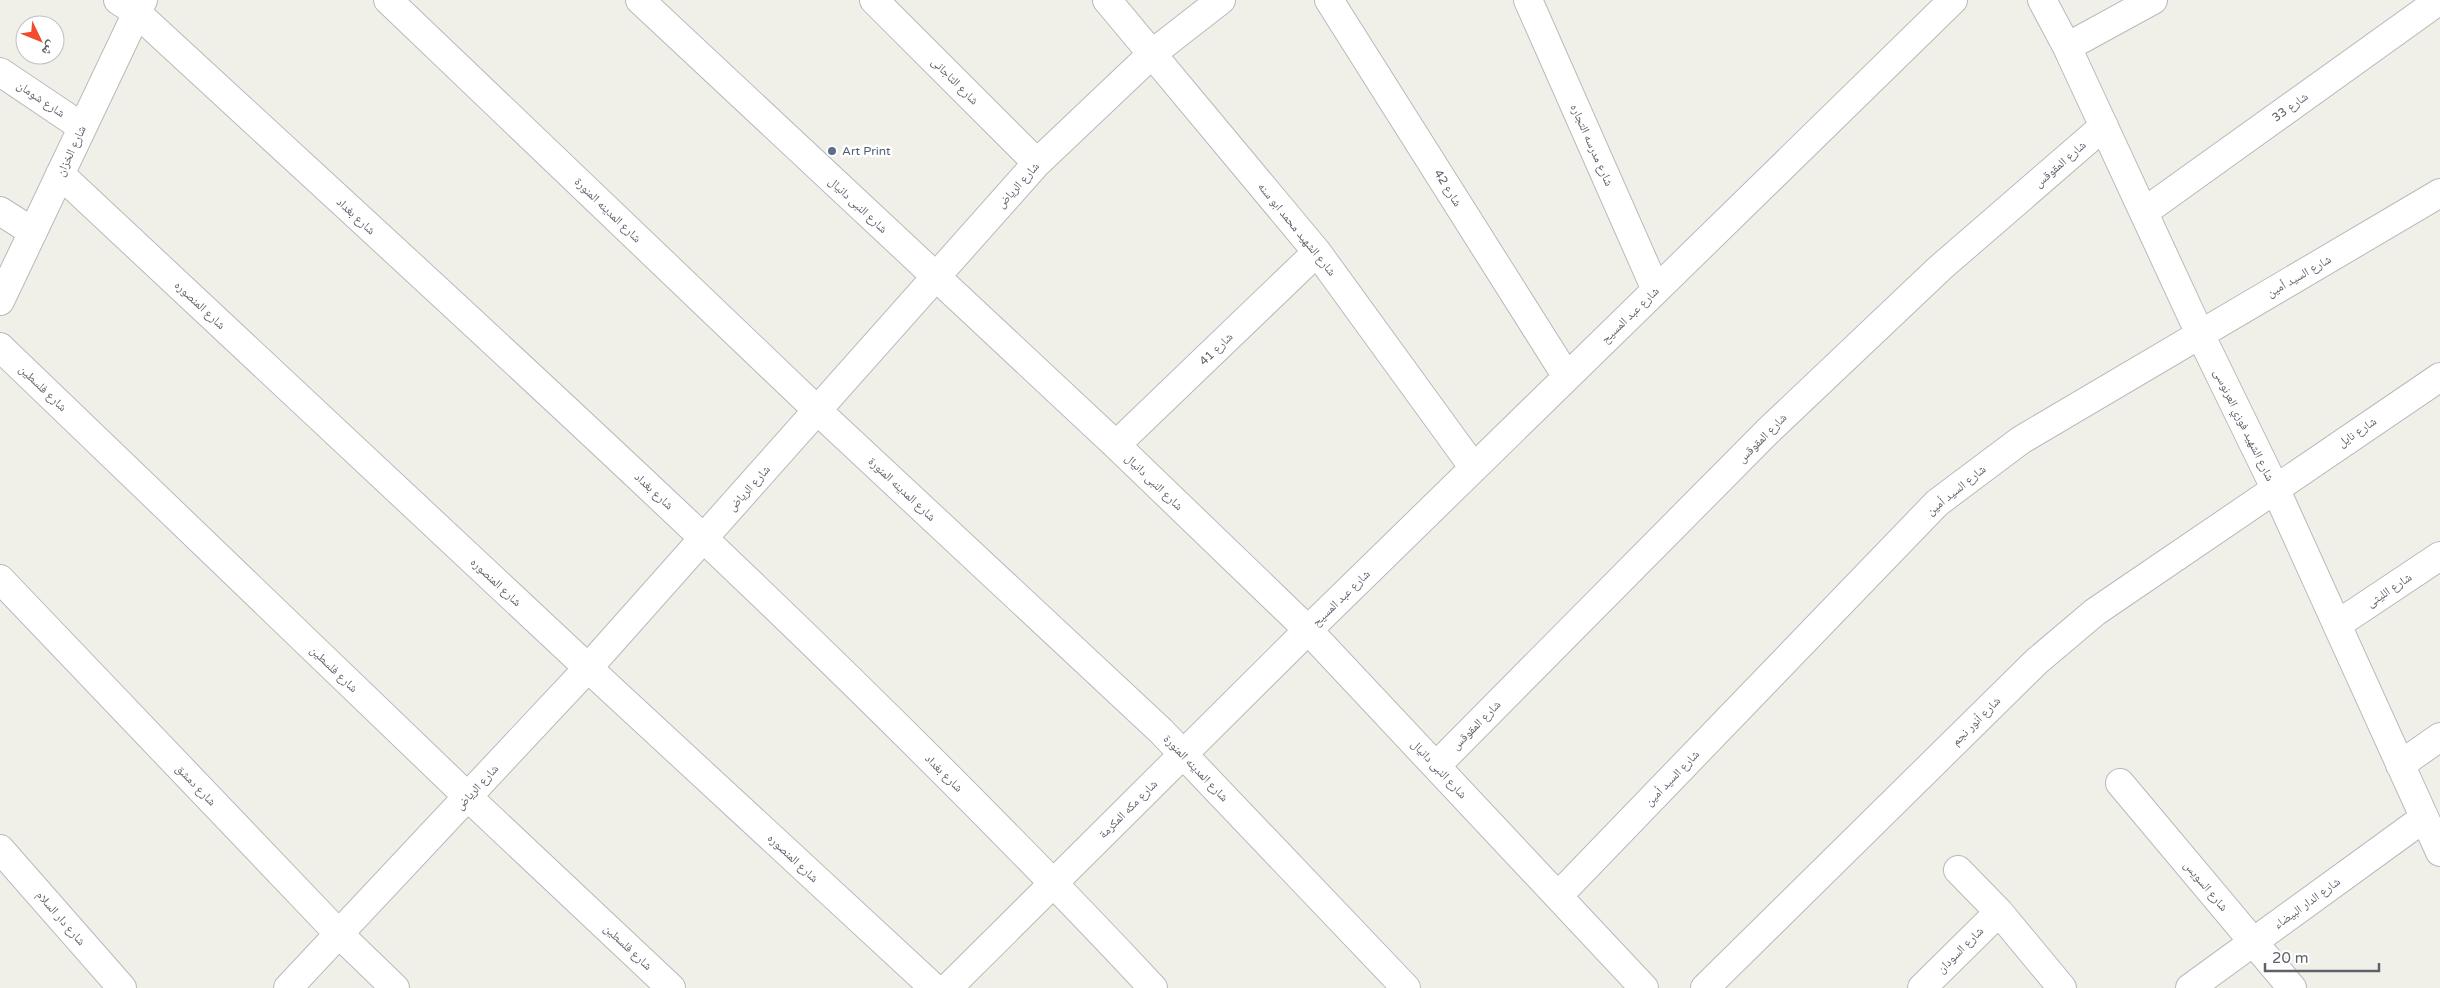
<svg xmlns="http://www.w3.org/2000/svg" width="2440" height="988" font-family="'Varela Round','Noto Naskh Arabic',sans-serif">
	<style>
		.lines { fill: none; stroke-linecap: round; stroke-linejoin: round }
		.minor-casing { stroke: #b8b9be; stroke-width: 30 }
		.minor { stroke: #fff; stroke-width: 28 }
		.service-dot { fill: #5c6f8a; stroke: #fff; stroke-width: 2 }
		.labels { text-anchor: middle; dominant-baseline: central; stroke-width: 5; stroke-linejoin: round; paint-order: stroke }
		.street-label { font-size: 12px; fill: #5f6268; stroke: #fff }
		.service-label { font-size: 12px; fill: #4e5e75; stroke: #fff; text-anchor: start }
	</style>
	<rect width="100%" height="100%" fill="#f1f0e8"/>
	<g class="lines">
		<g class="minor-casing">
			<path id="minor" d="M118,0l18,12c345,319 696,633 1017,976
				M388,0l430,411 343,320 245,257
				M640,0l476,445 192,185 336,358
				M874,0l163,163
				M1107,0l210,252 157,216
				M1329,0l238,377
				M1528,0l128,290
				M2042,0l25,47 133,287 75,154 165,364
				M2067,47l86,-47
				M0,72l82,55
				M60,174l528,494 346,320
				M0,211l33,21
				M2144,212l293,-210
				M0,301l143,-301
				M0,347l468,450 203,191
				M1116,445l201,-193
				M0,579l339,355 56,54
				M2338,624l102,-68
				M2400,765l40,-28
				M1436,766l331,-334 173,-164 164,-142
				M2120,783l172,205
				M0,849l122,139
				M1958,870l41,42 63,76
				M1558,896l379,-393 84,-63 419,-247
				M288,988l300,-320 449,-505 116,-110 68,-53
				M948,988l360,-358 645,-630
				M1705,988l332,-327 58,-49 345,-235
				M1922,988l77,-76
				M2190,988l234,-170"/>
		</g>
		<use href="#minor" class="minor"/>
	</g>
	<circle class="service-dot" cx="832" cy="151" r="5"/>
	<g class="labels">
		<g class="street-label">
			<text transform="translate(955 81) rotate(45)">شارع التاجانى</text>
			<text transform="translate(41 99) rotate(34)">شارع شومان</text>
			<text transform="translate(2290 107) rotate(-36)">شارع 33</text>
			<text transform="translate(1592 145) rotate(66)">شارع مدرسه التجاره</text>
			<text transform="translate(71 151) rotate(-65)">شارع الخزان</text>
			<text transform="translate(2060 164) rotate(-41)">شارع المقوقس</text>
			<text transform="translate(1018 185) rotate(-48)">شارع الرياض</text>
			<text transform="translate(1448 188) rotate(58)">شارع 42</text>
			<text transform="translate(858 205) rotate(43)">شارع النبى دانيال</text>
			<text transform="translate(608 210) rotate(44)">شارع المدينه المنورة</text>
			<text transform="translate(356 216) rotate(43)">شارع بغداد</text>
			<text transform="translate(1297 229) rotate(51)">شارع الشهيد محمد ابو سنه</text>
			<text transform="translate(2299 276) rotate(-30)">شارع السيد أمين</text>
			<text transform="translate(200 305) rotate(43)">شارع المنصوره</text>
			<text transform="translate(1630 315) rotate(-44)">شارع عبد المسيح</text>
			<text transform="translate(1216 349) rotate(-44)">شارع 41</text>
			<text transform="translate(43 388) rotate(44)">شارع فلسطين</text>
			<text transform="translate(2244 425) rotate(64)">شارع الشهيد فوزي العرنوسى</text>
			<text transform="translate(2357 432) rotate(-34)">شارع نايل</text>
			<text transform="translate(1762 438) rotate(-45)">شارع المقوقس</text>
			<text transform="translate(1154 482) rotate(44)">شارع النبى دانيال</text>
			<text transform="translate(749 488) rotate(-48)">شارع الرياض</text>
			<text transform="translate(902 489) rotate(43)">شارع المدينه المنورة</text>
			<text transform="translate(1956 490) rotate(-39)">شارع السيد أمين</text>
			<text transform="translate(654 491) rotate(43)">شارع بغداد</text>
			<text transform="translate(496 582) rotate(43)">شارع المنصوره</text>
			<text transform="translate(2389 590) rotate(-34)">شارع الليثى</text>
			<text transform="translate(1341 598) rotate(-44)">شارع عبد المسيح</text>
			<text transform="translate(334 669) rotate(44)">شارع فلسطين</text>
			<text transform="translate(1976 721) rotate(-45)">شارع أنور نجم</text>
			<text transform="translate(1476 725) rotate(-45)">شارع المقوقس</text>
			<text transform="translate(1196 768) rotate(46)">شارع المدينه المنورة</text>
			<text transform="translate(1439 769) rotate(47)">شارع النبى دانيال</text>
			<text transform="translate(944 773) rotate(45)">شارع بغداد</text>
			<text transform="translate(1672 778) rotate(-46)">شارع السيد أمين</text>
			<text transform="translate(196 785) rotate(46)">شارع دمشق</text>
			<text transform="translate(477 787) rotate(-47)">شارع الرياض</text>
			<text transform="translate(1128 809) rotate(-45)">شارع مكه المكرمة</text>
			<text transform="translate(793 858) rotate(43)">شارع المنصوره</text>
			<text transform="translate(2206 886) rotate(50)">شارع السويس</text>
			<text transform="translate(2307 903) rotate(-36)">شارع الدار البيضاء</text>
			<text transform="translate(61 918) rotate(49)">شارع دار السلام</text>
			<text transform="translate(628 947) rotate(43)">شارع فلسطين</text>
			<text transform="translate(1960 950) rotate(-45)">شارع السودان</text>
		</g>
		<g class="service-label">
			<text x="842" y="151">Art Print</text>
		</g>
	</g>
	<g transform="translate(40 40) rotate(133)"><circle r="24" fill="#ffffff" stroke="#bfc0c3"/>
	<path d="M0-4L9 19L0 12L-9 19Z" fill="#f24b2d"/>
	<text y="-8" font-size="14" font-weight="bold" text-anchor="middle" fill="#5f6268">ش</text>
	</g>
	<path d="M2265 963v8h114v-8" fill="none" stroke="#5f6268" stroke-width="2.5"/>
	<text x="2272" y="963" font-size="15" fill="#5f6268" stroke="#ffffff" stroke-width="4" paint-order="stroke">20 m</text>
</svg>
